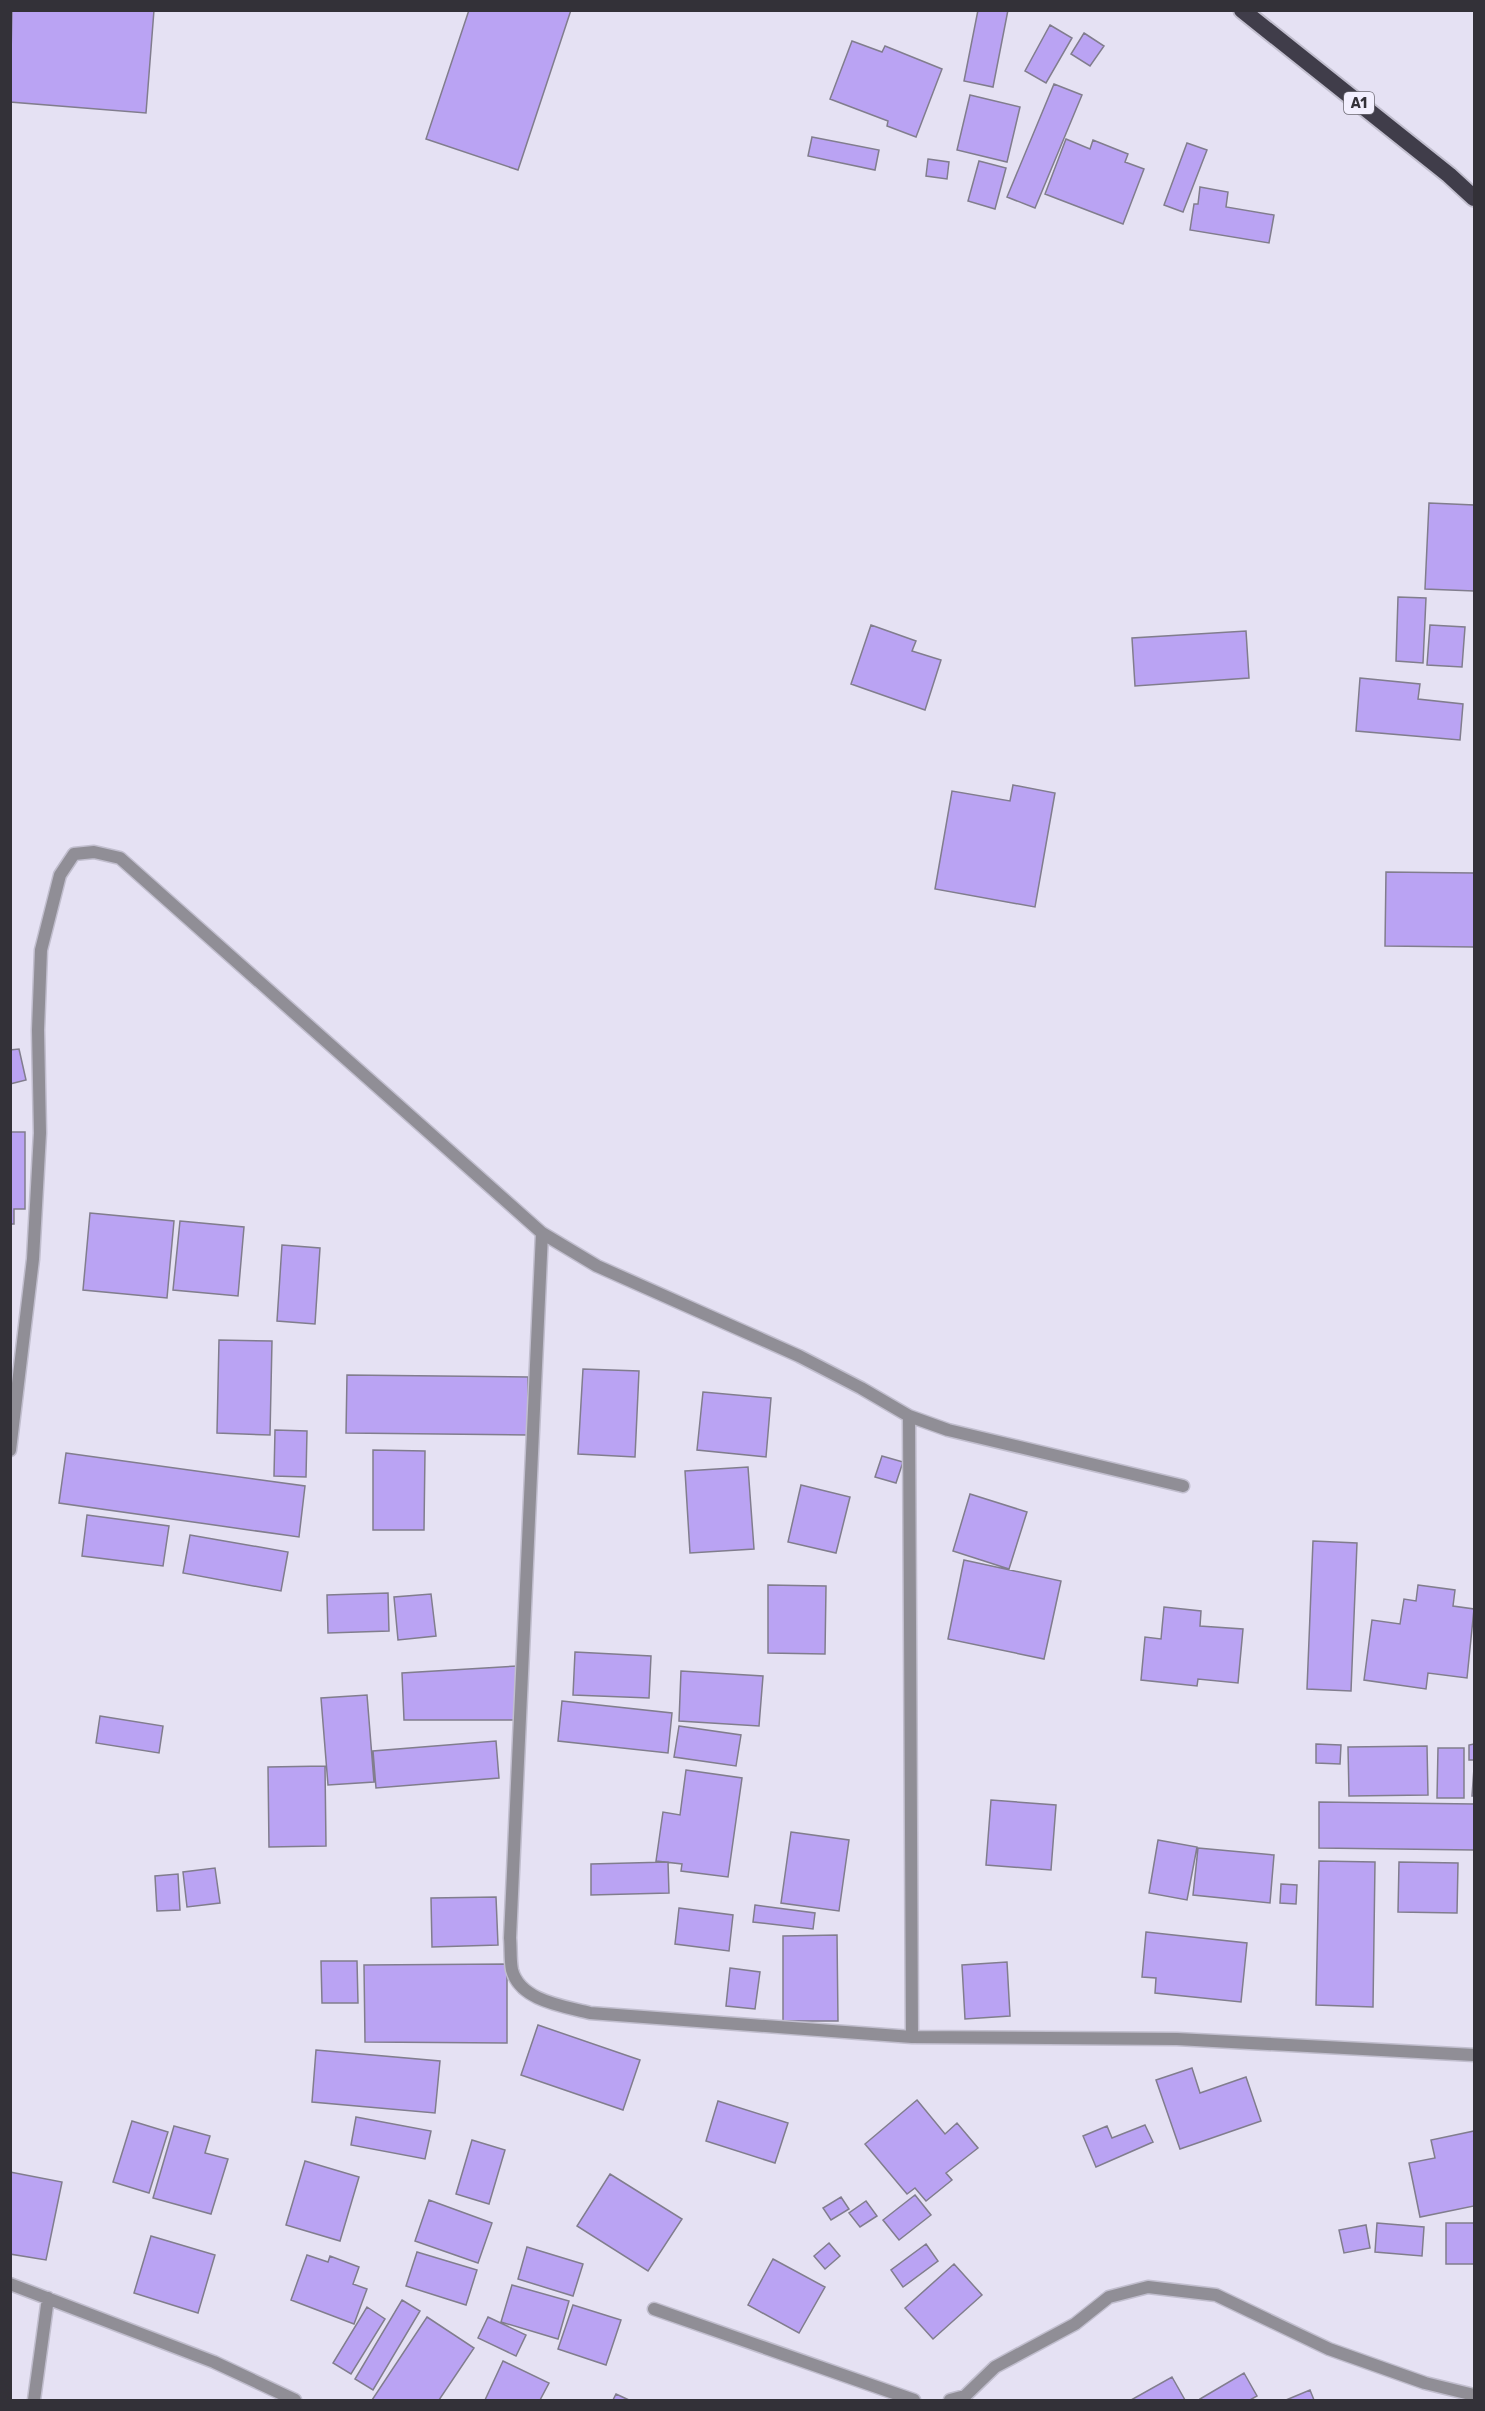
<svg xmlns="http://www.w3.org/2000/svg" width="1485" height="2411" font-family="Rubik,sans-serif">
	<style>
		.building { fill: #baa3f3; stroke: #817d8d; stroke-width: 1.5 }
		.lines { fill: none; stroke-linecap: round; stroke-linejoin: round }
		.minor-casing { stroke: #c1bece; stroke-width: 15 }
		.trunk-casing { stroke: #c1bece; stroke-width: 20 }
		.minor { stroke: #908e96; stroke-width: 12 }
		.trunk { stroke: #403d4a; stroke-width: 16 }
		.labels { text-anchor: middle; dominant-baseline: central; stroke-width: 4.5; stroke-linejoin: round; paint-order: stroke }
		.shield { fill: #f2effe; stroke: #6c6a73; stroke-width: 1.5 }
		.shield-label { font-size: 14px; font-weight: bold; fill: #333138 }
	</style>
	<rect width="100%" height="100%" fill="#e5e1f3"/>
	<path class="building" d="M12,10h142l-8,103 -136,-11z
		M469,10h102l-53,160 -92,-31z
		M978,10h30l-15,77 -29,-6z
		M1050,25l22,13 -26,45 -21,-12z
		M1084,33l20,13 -14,20 -19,-12z
		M852,41l30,11 3,-6 57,23 -26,68 -29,-11 1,-5 -58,-22z
		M1054,84l28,11 -47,113 -28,-11z
		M970,95l50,12 -13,55 -50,-12z
		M812,137l67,13 -4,20 -67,-14z
		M1066,139l24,10 3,-9 35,14 -3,8 19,7 -21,55 -78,-30z
		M1187,143l20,7 -24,62 -19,-7z
		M928,159l21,3 -2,17 -21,-3z
		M979,161l27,7 -11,41 -27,-8z
		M1200,187l28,5 -2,15 48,8 -5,28 -79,-13 4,-26h4z
		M1429,503l45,2v86l-49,-2z
		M1398,597l28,1 -3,65 -27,-2z
		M871,625l45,16 -4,10 29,9 -16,50 -74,-26z
		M1430,625l35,2 -3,40 -35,-2z
		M1246,631l3,47 -114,8 -3,-48z
		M1360,678l60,6 -2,15 45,5 -3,36 -104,-9z
		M1013,785l42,8 -20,114 -100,-18 17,-98 58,10z
		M1386,872l88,1v74l-89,-1z
		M19,1049l7,31 -16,4v-34z
		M10,1132h15v77h-11v15h-4z
		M90,1213l84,8 -7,77 -84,-8z
		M180,1221l64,6 -6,69 -65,-6z
		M282,1245l38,3 -5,76 -38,-3z
		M219,1340l53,1 -2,94 -53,-2z
		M583,1369l56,2 -4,86 -57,-3z
		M347,1375l181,2v58l-182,-2z
		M703,1392l68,6 -5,59 -69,-7z
		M275,1430l32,1 -1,46 -32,-1z
		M373,1450l52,1 -1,79h-51z
		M66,1453l239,33 -6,51 -240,-34z
		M882,1456l21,6 -7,21 -21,-6z
		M748,1467l6,82 -64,4 -5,-82z
		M801,1485l49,12 -14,56 -48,-11z
		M970,1494l57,18 -18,57 -56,-18z
		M87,1515l82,11 -6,40 -81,-10z
		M190,1535l98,17 -7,39 -98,-18z
		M1313,1541l44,2 -6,148 -44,-2z
		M964,1560l97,21 -17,78 -96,-20z
		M768,1585l58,1 -1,68 -57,-1z
		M1418,1585l37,5 -2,16 21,3 -7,69 -39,-5 -2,16 -62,-9 8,-60 28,4 4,-25 12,2z
		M388,1593l1,38 -61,2 -1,-38z
		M431,1594l5,42 -38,4 -4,-43z
		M1164,1607l37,4 -1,15 43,3 -5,54 -40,-4 -1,7 -56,-6 4,-43 16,2z
		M575,1652l76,4 -2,42 -76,-3z
		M517,1666l-3,54h-110l-2,-47z
		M681,1671l82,5 -4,50 -80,-5z
		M367,1695l7,87 -46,3 -7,-87z
		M562,1701l110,12 -4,40 -110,-12z
		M100,1716l63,10 -4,27 -63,-10z
		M679,1726l62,9 -5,31 -62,-9z
		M496,1741l3,37 -123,10 -3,-37z
		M1316,1744l25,1 -1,19 -24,-1z
		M1474,1744v16h-5v-15z
		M1427,1746l1,49 -79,1 -1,-49z
		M1438,1748h26v50h-27z
		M325,1766l1,80 -57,1 -1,-80z
		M1474,1768v28h-2z
		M686,1770l56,8 -14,99 -47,-6 1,-7 -26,-3 7,-49 17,3z
		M991,1800l65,5 -5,65 -65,-5z
		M1319,1802l155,2v46l-155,-2z
		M791,1832l58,8 -10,71 -58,-8z
		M1158,1840l39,7 -10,53 -38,-7z
		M1198,1848l76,7 -4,48 -77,-8z
		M1319,1861l56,1 -2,145 -57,-2z
		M668,1862l1,31 -78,2v-31z
		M1399,1862l59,1 -1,50 -59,-1z
		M215,1868l5,35 -33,4 -4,-35z
		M178,1874l2,36 -23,1 -2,-35z
		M1281,1884l16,1 -1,19 -16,-1z
		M496,1897l2,48 -66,2 -1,-49z
		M755,1905l60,8 -2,16 -60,-7z
		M679,1908l54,7 -4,36 -54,-7z
		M1146,1932l101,11 -6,59 -86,-9 1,-15 -14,-1z
		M837,1935l1,86h-55v-85z
		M321,1961h36l1,42h-36z
		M1007,1962l3,54 -45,3 -3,-54z
		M507,1964v79l-142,-1 -1,-77z
		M730,1968l30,4 -5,37 -29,-3z
		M538,2025l102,35 -17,50 -102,-35z
		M316,2050l124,11 -5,52 -123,-11z
		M1192,2068l8,25 46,-16 15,44 -81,28 -24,-69z
		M917,2100l28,34 12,-11 21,25 -32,25 6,7 -26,21 -11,-13 -8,6 -42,-50z
		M718,2101l70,22 -13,40 -69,-22z
		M356,2117l75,14 -6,28 -74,-14z
		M132,2121l36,11 -19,61 -36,-11z
		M1145,2125l8,17 -57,25 -13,-31 24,-10 5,12z
		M174,2126l36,10 -5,17 23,6 -17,55 -58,-16z
		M1474,2131v75l-54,11 -11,-54 26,-5 -4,-18z
		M472,2140l33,10 -16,54 -33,-10z
		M305,2161l54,16 -19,64 -54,-16z
		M10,2172l52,10 -16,78 -36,-6z
		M610,2174l72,45 -34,52 -71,-45z
		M915,2195l16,20 -32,25 -16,-20z
		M841,2197l8,12 -18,11 -8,-12z
		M429,2200l63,23 -14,40 -63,-22z
		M866,2201l11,15 -17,11 -11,-14z
		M1377,2223l47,4 -2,29 -47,-4z
		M1446,2223h28v41h-28z
		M1366,2225l4,23 -26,5 -5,-23z
		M151,2236l64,19 -17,58 -64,-20z
		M829,2243l11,13 -15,13 -11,-13z
		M926,2244l12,17 -35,26 -12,-17z
		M527,2247l56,17 -10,32 -55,-17z
		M417,2252l60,18 -11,35 -60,-19z
		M307,2255l21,7 2,-6 29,11 -6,17 14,5 -13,35 -63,-24z
		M773,2259l52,28 -26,46 -51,-28z
		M954,2264l28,31 -49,44 -28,-31z
		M512,2285l57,16 -11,38 -57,-17z
		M402,2300l18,11 -47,79 -18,-11z
		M573,2305l48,15 -15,45 -48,-16z
		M367,2307l18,12 -34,55 -18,-11z
		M427,2317l47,31 -35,52h-67z
		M488,2317l38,18 -10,21 -38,-18z
		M503,2361l46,22 -9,17h-55z
		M1244,2373l13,23 -7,4h-49l-1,-1z
		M1172,2377l13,23h-54z
		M1310,2390l4,10h-28z
		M616,2394l13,6h-16z"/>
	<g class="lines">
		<g class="minor-casing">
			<path id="minor" d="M542,1233l-32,705c1,10 0,22 2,32 8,31 52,36 78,43l322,24 265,2 297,16
				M909,1416l3,621
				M10,1450l23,-191 7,-126 -2,-103 3,-80 19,-75 14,-21 20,-2 26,6 422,375 55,33 202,90 62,32 48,28 39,14 235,56
				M10,2284l204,78 81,38
				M654,2309l260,91
				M34,2400l14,-102
				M950,2400l15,-4 30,-29 80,-43 34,-27 39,-10 68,8 113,54 96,34 49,12"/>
		</g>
		<g class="trunk-casing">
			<path id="trunk" d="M1242,10l207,165 25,23"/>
		</g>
		<use href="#minor" class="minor"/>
		<use href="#trunk" class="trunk"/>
	</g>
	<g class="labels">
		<rect class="shield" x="1344" y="92" width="30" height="22" rx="4.5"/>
		<g class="shield-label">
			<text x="1359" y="103">A1</text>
		</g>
	</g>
	<rect width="1485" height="2411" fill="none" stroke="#333138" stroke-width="24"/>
</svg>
